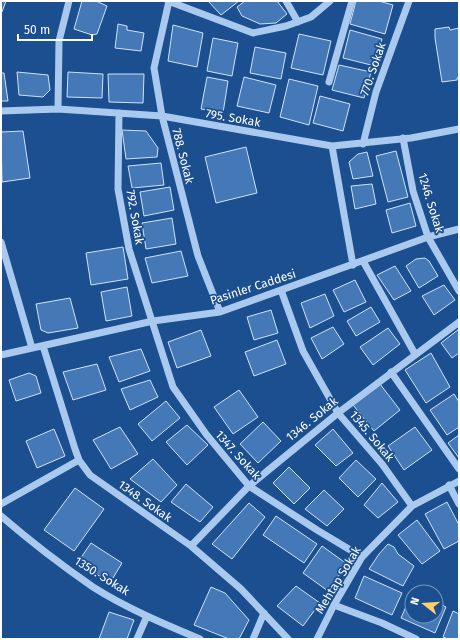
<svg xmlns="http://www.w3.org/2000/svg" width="460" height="640" font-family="'Fira Sans',sans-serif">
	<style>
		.building { fill: #4478b7; stroke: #cfe3fa }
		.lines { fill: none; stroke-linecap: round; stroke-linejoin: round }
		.minor { stroke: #a9c9ee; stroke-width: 7 }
		.labels { text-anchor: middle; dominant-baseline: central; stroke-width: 3.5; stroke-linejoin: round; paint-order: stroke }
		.street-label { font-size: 12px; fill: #fff; stroke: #1b4f8f }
	</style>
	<rect width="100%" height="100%" fill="#1b4f8f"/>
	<path class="building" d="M1,1h5l-4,11h-1z
		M82,1h14l11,5 -10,28 -5,1 -18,-6z
		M208,1h31l-18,14z
		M245,1h32l10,13 -11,9 -16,1 -18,-8 -5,-9z
		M356,1h23l14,4 -8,29 -35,-10z
		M118,24l9,2v4l17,3 -3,18 -26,-3z
		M173,25l30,8 -6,34 -29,-6z
		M449,27l1,3 9,-2v49l-2,1v2l-15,2 -7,-44v-9z
		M350,30l32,9 -7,27 -32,-8z
		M299,34l32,7 -8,34 -32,-7z
		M213,38l25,5 -6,33 -25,-5z
		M255,47l31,6 -5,26 -31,-6z
		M339,65l32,7 -7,26 -32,-8z
		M17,72l31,3 2,15 -7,7 -24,-2z
		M68,72l35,2 -1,24 -35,-1z
		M1,73h3l4,28h-7z
		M108,74h36l-1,29 -34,-1z
		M207,77l21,4 -5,32 -22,-4z
		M244,77l32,8 -7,28 -32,-7z
		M289,79l29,7 -9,39 -29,-8z
		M320,96l30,8 -7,27 -30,-8z
		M122,130l24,1 12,17 -1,9 -31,2z
		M23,131l7,47 -28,4 -1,-50z
		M246,147l11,46 -41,10 -11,-46z
		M396,151l12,46 -20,5 -12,-46z
		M367,152l6,24 -20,3 -4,-17 9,-8z
		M161,163l3,22 -32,3 -4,-22z
		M372,184l4,20 -21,5 -4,-23z
		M170,187l4,23 -30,6 -4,-24z
		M410,203l6,23 -24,7 -6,-23z
		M172,218l4,26 -30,5 -4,-26z
		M123,247l5,32 -37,6 -5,-32z
		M181,251l7,25 -36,7 -7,-25z
		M425,258l4,3 9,15 -19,12 -13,-22 10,-7z
		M395,266l16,25 -17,9 -17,-25z
		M355,280l11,22 -22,10 -11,-22z
		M444,285l11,15 -21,15 -12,-19z
		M127,287l5,29 -26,5 -5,-29z
		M325,294l9,22 -24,12 -9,-25z
		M70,298l8,30 -30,5 -7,-3 -5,-26z
		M371,307l9,15 -24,14 -9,-15z
		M271,310l7,23 -24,7 -7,-23z
		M333,327l11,17 -22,15 -11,-21z
		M388,328l12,16 -27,21 -13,-18z
		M459,329v24l-7,5 -11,-15z
		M201,330l10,26 -34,12 -9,-26z
		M277,340l9,24 -32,12 -9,-24z
		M141,349l9,22 -31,11 -10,-25z
		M431,353l19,34 -24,16 -21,-33z
		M97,364l9,26 -33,10 -10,-28z
		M29,373l7,3 5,17 -25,8 -7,-21z
		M150,380l8,17 -28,13 -9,-21z
		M380,384l20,26 -26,21 -21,-26z
		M239,390l19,27 -25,17 -19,-27z
		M454,394l5,8v25l-12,8 -17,-25z
		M166,401l14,17 -28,23 -14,-17z
		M263,422l18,19 -23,22 -18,-19z
		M187,425l21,20 -21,20 -21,-23z
		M120,427l18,27 -27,15 -18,-29z
		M415,427l17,23 -28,20 -16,-24z
		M54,429l11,27 -28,12 -11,-27z
		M333,429l20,24 -17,13 -21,-21z
		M459,435v23l-11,-15z
		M153,459l24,26 -16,17 -31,-23z
		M356,460l20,19 -18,18 -19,-19z
		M289,467l21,21 -16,16 -21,-21z
		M382,483l16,19 -20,16 -14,-13z
		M186,484l27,23 -13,15 -29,-20z
		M75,488l29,21 -30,42 -30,-21z
		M324,490l20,19 -17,17 -22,-17z
		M447,502l12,23v16l-15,8 -19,-35z
		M249,503l16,14 -33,42 -20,-15z
		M276,516l41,28 -13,19 -41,-28z
		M417,520l23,31 -18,13 -24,-29z
		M91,543l31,20 -12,20 -32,-21z
		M388,544l6,3 4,7 16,12 -11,20 -34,-17 10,-15z
		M322,546l25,18 -19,27 -25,-18z
		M364,576l38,17 -10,22 -37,-17z
		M296,586l24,17 -17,23 -26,-20z
		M211,587l14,6 24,27 -10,19h-10l-35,-14z
		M412,593v23h24v-14l10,5 -11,26 -34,-15z
		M453,611l6,3v25h-11l-5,-2z
		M109,612l25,8 -7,19h-28z"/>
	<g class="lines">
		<path class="minor" d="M168,1l85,32 33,-7 25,-9 19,-16
			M169,1l-15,67 8,48 36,140 22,56
			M286,1l12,21
			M329,82l23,-81
			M58,109l1,-68 10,-40
			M1,111l57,-2 104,7 170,30 79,-8 48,-9
			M119,113l-1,76 11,60 44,138 33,47 43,52 68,44 45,27
			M403,138l10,53 15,46 31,54
			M363,144l13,-52 33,-91
			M332,146l21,119
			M1,242l31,106
			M363,261l52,93
			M281,290l22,61 35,62 44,51 30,42
			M43,346l32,103 4,11 11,15 101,71 50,43 47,50
			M1,355l152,-34 67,-9 208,-75 31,-8
			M391,372l68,97
			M449,485l10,19
			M1,504l78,-44
			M1,516c29,25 60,49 92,71 33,21 71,37 107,52
			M191,546l58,-60 89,-73 121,-91
			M334,605l48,18 34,16
			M137,639l10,-23
			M253,639l11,-26
			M317,639l17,-34 28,-48 50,-51 47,-25"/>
	</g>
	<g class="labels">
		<g class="street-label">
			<text transform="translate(373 69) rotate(-71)">770. Sokak</text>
			<text transform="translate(233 118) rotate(10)">795. Sokak</text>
			<text transform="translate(183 156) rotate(76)">788. Sokak</text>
			<text transform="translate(431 203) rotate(73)">1246. Sokak</text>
			<text transform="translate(135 217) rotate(80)">792. Sokak</text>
			<text transform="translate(253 287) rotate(-18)">Pasinler Caddesi</text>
			<text transform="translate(312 419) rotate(-39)">1346. Sokak</text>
			<text transform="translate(372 436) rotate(50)">1345. Sokak</text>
			<text transform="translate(238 455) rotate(48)">1347. Sokak</text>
			<text transform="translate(145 501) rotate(35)">1348. Sokak</text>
			<text transform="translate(102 576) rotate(32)">1350. Sokak</text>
			<text transform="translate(338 580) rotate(-59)">Mehtap Sokak</text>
		</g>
	</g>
	<rect width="460" height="640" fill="none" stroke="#ffffff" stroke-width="4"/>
	<g transform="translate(424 604) rotate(287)"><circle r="19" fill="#1b4f8f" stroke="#7695bc"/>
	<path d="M0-3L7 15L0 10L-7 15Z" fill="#ffd166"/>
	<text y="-6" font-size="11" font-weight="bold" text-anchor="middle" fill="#ffffff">N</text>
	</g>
	<path d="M18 34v6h74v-6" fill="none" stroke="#ffffff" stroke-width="2"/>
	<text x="24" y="34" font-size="12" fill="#ffffff" stroke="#1b4f8f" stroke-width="3" paint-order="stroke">50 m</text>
</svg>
